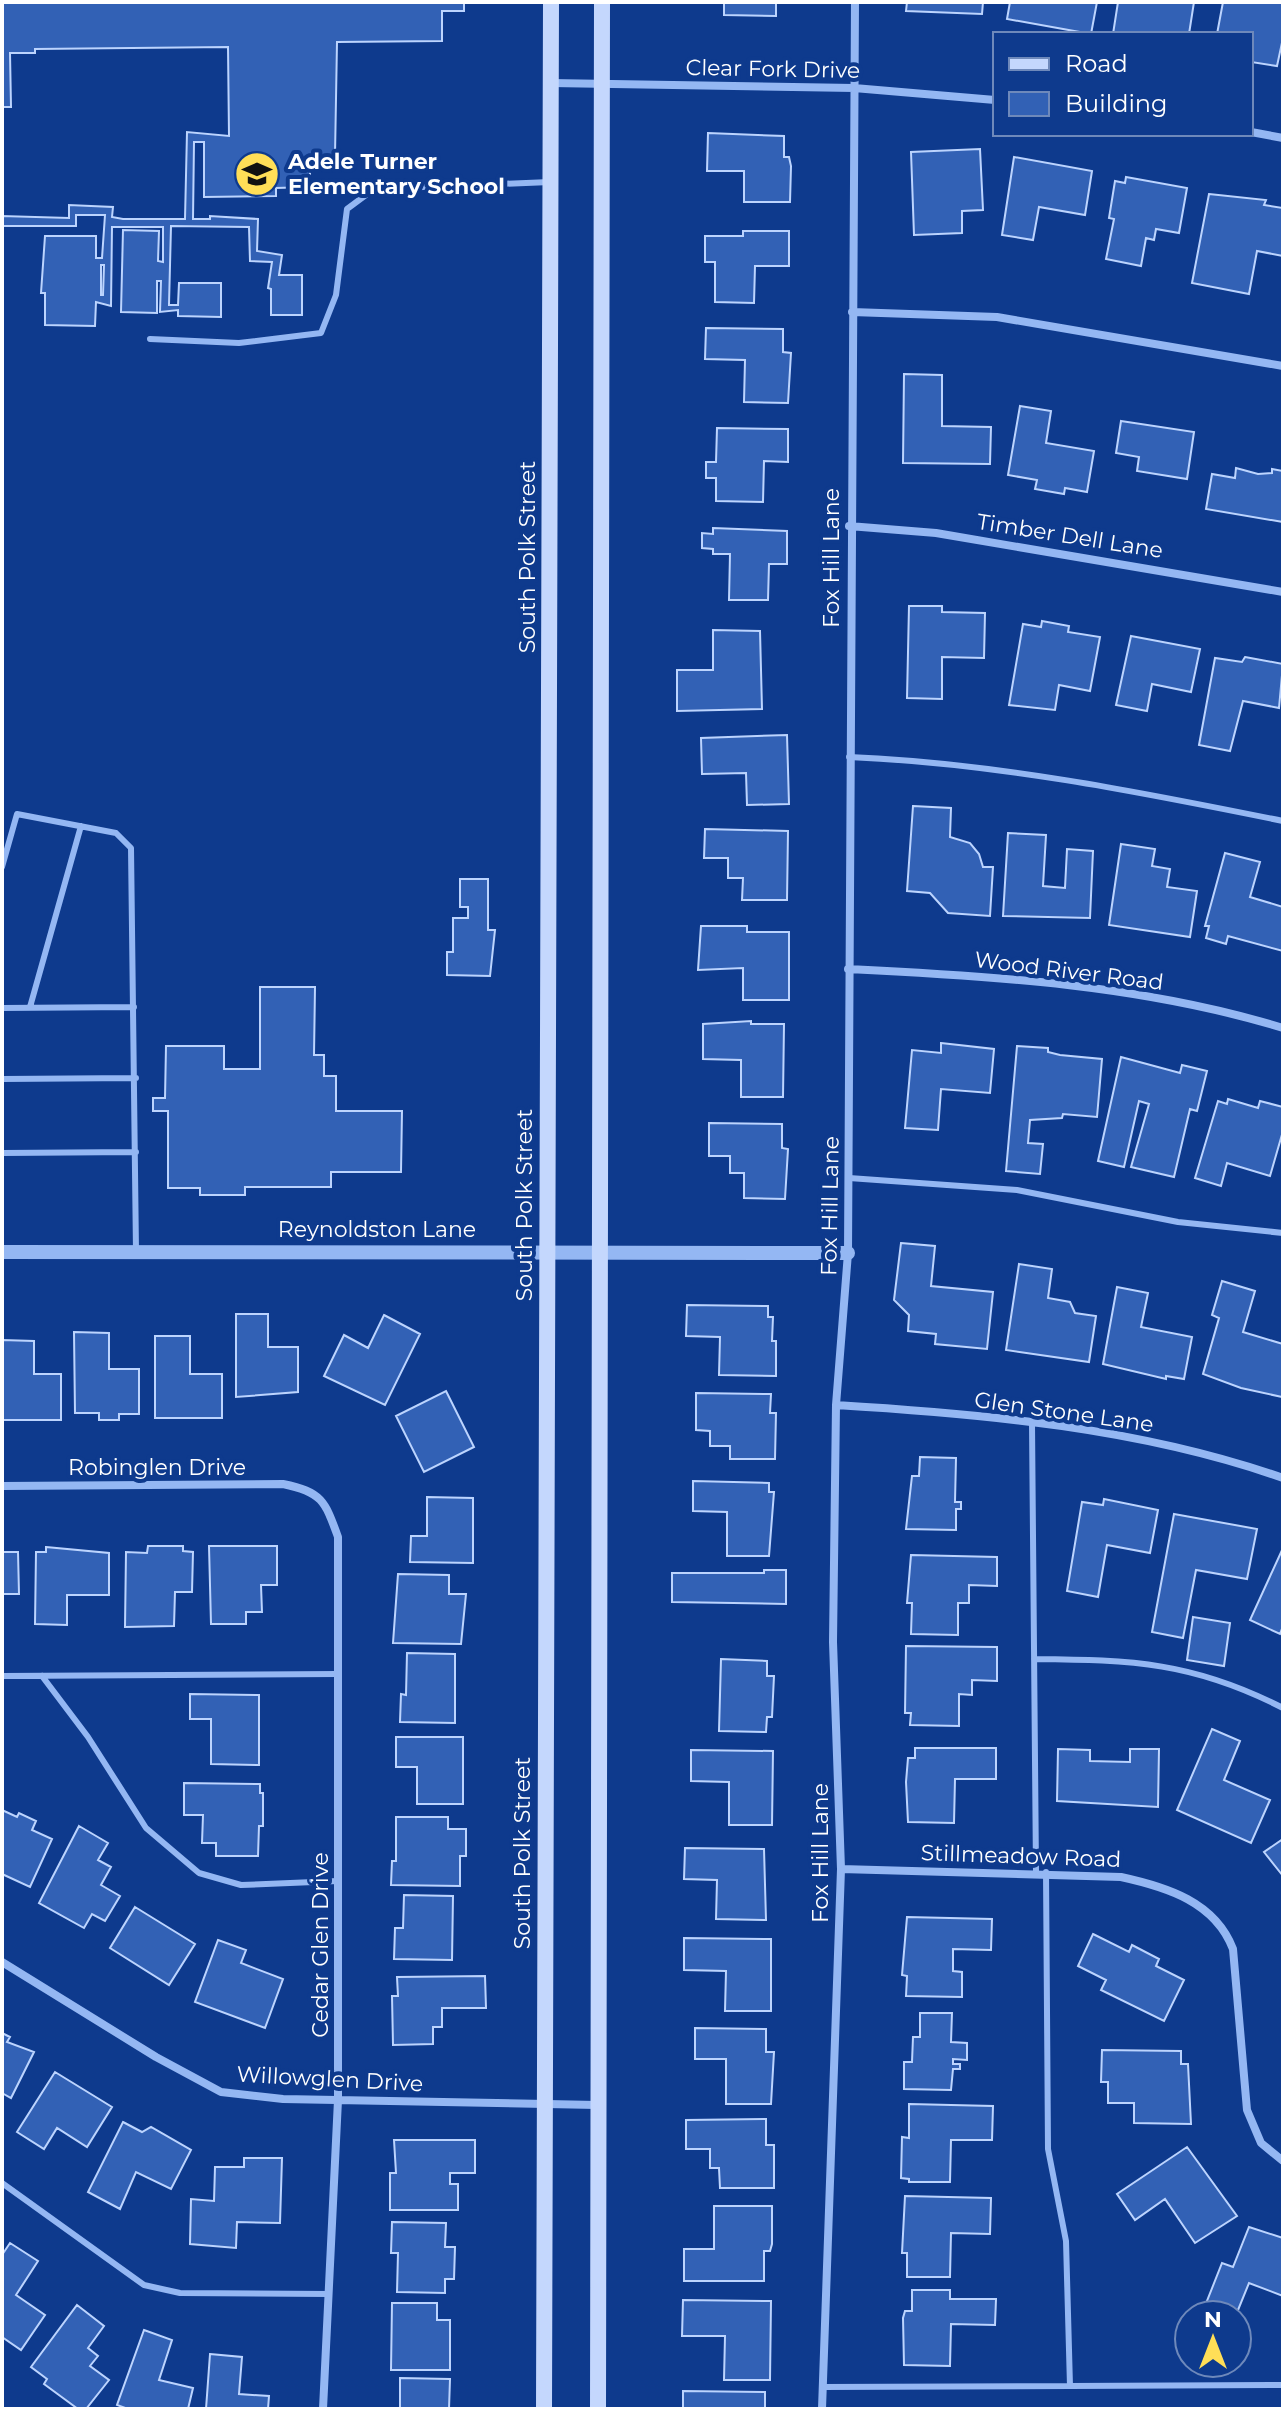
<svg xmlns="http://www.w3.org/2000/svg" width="1285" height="2411" font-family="Montserrat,sans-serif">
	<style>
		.building { fill: #3261b5; stroke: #bcd4fe; stroke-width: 2; fill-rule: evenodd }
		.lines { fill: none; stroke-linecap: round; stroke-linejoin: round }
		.service { stroke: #94b7f3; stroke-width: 6 }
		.minor { stroke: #94b7f3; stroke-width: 8 }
		.tertiary { stroke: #94b7f3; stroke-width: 14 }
		.secondary { stroke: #c4d7fd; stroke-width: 16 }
		.labels { text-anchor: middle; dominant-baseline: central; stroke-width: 8; stroke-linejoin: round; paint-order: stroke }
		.street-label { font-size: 22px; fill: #fff; stroke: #0e3a8d }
		.poi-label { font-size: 22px; font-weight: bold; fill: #fff; stroke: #0e3a8d; text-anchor: start }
	</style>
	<rect width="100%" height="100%" fill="#0e3a8d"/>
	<path class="building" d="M2,2h462v9h-22v30l-105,1 -2,113h-25v32l-34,1v8l-72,1v-55h-10l-1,77h17v-3l48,3 -1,32 25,4 -3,20h23v40h-31v-26l-3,-1 4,-26 -22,-1 -1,-34 -78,-1 -2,79h9l1,-22h42v34l-43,-1v-6l-18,2 1,-31h-4v32l-36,-1 2,-82 36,1 -1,30 5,1v-35h-51l-1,79 -15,-4 -1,24 -50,-1v-32h-4l4,-57h51v22h6l3,-43h-29v11h-74v-10l67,2v-13l44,2 -1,10 11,2h62l2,-87 42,4 -1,-89 -193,2v4h-25l1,54h-9zM101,265h3l-1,30h-2z
		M724,2h52v14l-52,-1z
		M907,2h76l-1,12 -76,-3z
		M1010,2h87l-6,32 -84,-15z
		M1118,2h76l-5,32h-76z
		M1223,2h60v36l-6,28 -26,-4v-28h-34z
		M708,133l76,3v21h5l2,9 -1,36h-46v-31h-37z
		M980,149l3,61 -21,1v22l-48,2 -3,-83z
		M1014,157l78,14 -7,44 -46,-8 -6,33 -31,-5z
		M1126,177l61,11 -8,45 -23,-4 -2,11 -8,-2 -5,28 -35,-7 8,-40 -5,-1 6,-37 10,2z
		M1209,194l57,6 -2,5 19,3v48l-26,-5 -8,43 -57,-11z
		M743,231h46v35h-34l-1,37 -39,-1v-40h-10v-26h38z
		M706,328l77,1v23l8,1 -3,50 -44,-1 1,-42 -40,-1z
		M904,374l38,1v51l49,1 -1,37 -87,-1z
		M1020,406l31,5 -5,32 48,8 -7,41 -22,-4 -1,6 -29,-5 2,-9 -29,-5z
		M1121,421l73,11 -7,47 -50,-8 2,-14 -23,-4z
		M717,428l71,1v33l-24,-1 -1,41 -47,-1v-23h-10v-16h10z
		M1236,468l22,6 14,-1v-4l11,2v51l-77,-13 6,-35 23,4z
		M713,528l74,3v33h-18l-1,36h-39l1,-46h-17v-5l-11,-1v-15l11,1z
		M909,606h33v6l43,1 -1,45 -42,-1v42l-35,-1z
		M1042,621l27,5 -1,6 32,5 -10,54 -31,-6 -4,25 -46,-5 14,-81 18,3z
		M713,630l47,1 2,78 -85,2v-41h36z
		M1131,636l69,13 -9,43 -39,-8 -5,27 -31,-6z
		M1245,657l38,7 -4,44 -36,-7 -13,50 -31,-6 16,-87 27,4z
		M787,735l2,69 -42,1 -1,-32 -44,1 -1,-36z
		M913,806l38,2 -1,29 20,6 9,11 4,13h10l-3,49 -42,-3 -18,-20 -23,-2z
		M705,829l83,2 -1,69h-45l1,-22h-15v-20h-24z
		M1008,833l38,2 -3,51 22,2 2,-39 26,2 -3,67 -87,-2z
		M1121,844l34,5 -3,17 18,3 -3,18 30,4 -7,46 -81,-12z
		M1225,853l35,9 -10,35 33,10v44l-55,-15 -2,8 -20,-6 3,-12h-4z
		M460,879h28v51h7l-5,46 -43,-1v-23h6v-34h15v-11h-8z
		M701,926h46v6h42v68h-46v-32l-45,2z
		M260,987h55l-1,68h10v21h12v35h66l-1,61h-70v15h-86v8h-45v-7h-32v-77h-15v-13h12l1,-52h58v23h36z
		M751,1021v3h33l-1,73h-42v-37l-38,-1v-35z
		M941,1043l53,6 -4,44 -49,-4 -3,41 -33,-2 7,-78 29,3z
		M1017,1046l31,2v4l12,3 42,4 -5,58 -34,-3 -1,4 -32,2 -2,23 15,1 -3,30 -34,-3z
		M1121,1057l59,16 2,-8 25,6 -10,40 -7,-2 -16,68 -43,-10 18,-63 -10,-3 -15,66 -26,-6z
		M1228,1099l30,9 2,-7 23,6v24l-13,45 -43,-13 -6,23 -26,-8 23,-77 9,3z
		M709,1123l73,1v24l6,1 -3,50 -41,-1v-25h-14v-17h-21z
		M901,1243l34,3 -4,40 62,6 -6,57 -52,-5 1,-10 -28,-3 1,-16 -15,-15z
		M1019,1264l33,5 -4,29 22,4 5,11 21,3 -7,46 -83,-12z
		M1222,1281l33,10 -12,41 40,12 -1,53 -41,-9 -38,-14 16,-56 -7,-3z
		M1117,1287l31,6 -7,34 51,10 -8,42 -18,-3v3l-63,-15z
		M687,1305l81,1v11h5l-1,24h4v35l-57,-1 1,-38 -34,-1z
		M236,1314h32v33h30v45l-62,5z
		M384,1315l36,19 -35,71 -61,-29 20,-41 24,13z
		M74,1332l35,1v36h30v45h-20v6h-20v-7h-24z
		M155,1336h35v38h32v44h-67z
		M2,1340l32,1v33h27v46h-59z
		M446,1391l28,56 -50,25 -28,-56z
		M696,1393l75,1 -1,19h6l-1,46h-45v-13h-20v-15l-14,-1z
		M920,1457l36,1 -1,44h6v7h-5v21l-50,-1 6,-53h7z
		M693,1481l76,2v9h5l-5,64h-42v-44l-34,-1z
		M427,1497l46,1v65l-63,-1 1,-26h16z
		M1104,1499l54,11 -8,43 -43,-8 -9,52 -31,-6 15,-89 21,3z
		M1174,1514l83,15 -10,50 -51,-9 -13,68 -31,-6z
		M148,1546h35v5l10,1 -1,40h-17l-1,34 -49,1 1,-75 21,1z
		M209,1546h68v39h-16l1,27h-16v12h-35z
		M46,1547l63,6v42h-42v30l-32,-1 1,-72h10z
		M1283,1548v78l-3,8 -30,-14z
		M2,1552h16l1,42h-17z
		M911,1555l86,2v29l-28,-1v18h-11v32l-47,-1 1,-31h-5z
		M764,1570h22v34l-114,-2v-29h92z
		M398,1574l51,1v19h17l-5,50 -68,-1z
		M1193,1617l37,6 -6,43 -37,-6z
		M906,1646l91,1v34l-25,-1v15l-13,-1v32l-49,-1 1,-12h-6z
		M407,1653l48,1v69l-55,-1 1,-28 5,1z
		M721,1659l46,2v15h7l-2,41h-5l-1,15 -47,-1z
		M190,1694l69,1v70l-48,-1v-45h-21z
		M1212,1729l28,12 -16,39 46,20 -19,43 -74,-33z
		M396,1737h67v67h-46v-37h-21z
		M915,1748h81v31h-41l-1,44 -46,-1 -2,-40 2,-24h7z
		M1058,1749l32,1v11l40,1v-13h29l-1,58 -101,-6z
		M691,1750l82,1 -1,74h-43v-43l-38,-1z
		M184,1783l76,1v9h3v33h-4l-1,30h-42v-13h-14l1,-28h-19z
		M2,1810l15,7 2,-4 17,8 -4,9 20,9 -22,48 -28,-13z
		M396,1817h52v12h18v27h-6v30l-69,-1 1,-24h4z
		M79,1826l29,17 -10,17 13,7 -10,18 19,11 -15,25 -13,-7 -8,14 -45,-25z
		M1283,1839v37l-19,-24z
		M685,1848l79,1 2,71 -50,-1 1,-39 -33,-1z
		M404,1895l49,1 -1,64 -58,-1 1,-31h8z
		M135,1907l60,37 -26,41 -59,-37z
		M907,1917l85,2 -1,31 -38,-1v22l9,1v25l-56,-1 1,-20 -5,-1z
		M1093,1934l36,18 3,-7 27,14 -3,7 28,14 -20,41 -63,-31 5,-10 -28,-14z
		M684,1938l87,1v72h-46l1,-40 -42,-1z
		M218,1940l28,10 -5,13 42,16 -18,49 -70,-26z
		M485,1976l1,32h-44v19h-9v17l-40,1 -1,-49h6l-1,-19z
		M920,2013h32l-1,29 16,1v17l-14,-1v5h7v5h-7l-2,21 -47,-1v-27h8l1,-25h7z
		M695,2028l71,1v23h8l-3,52h-45v-45h-31z
		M2,2033l8,4 -3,5 27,10 -23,46 -9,-5z
		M1102,2050l79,1v13h7l3,60 -57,-1v-20h-26v-21h-7z
		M55,2072l57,35 -25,40 -30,-19 -13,21 -27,-17z
		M909,2104l84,2 -1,34h-41l-1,42h-41v-3l-8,-1 1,-41 7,1z
		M766,2119v26h8v43h-54l-1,-20h-9v-19h-24v-29z
		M123,2122l19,10 9,-5 40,23 -20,39 -35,-17 -16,37 -32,-17z
		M394,2140h81v33h-25v11h8v26h-68v-37h6z
		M1187,2147l50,69 -42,27 -30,-44 -30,21 -18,-26z
		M244,2158h38l-2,65 -43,-1 -1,26 -46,-4 1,-45 23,2 1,-34h29z
		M905,2196l86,2 -1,36 -39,-1 -1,44h-43v-24h-5z
		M714,2206h58v38l-2,7h-6v30h-80v-32h30z
		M392,2222l54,1 -1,24h10l-1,32h-9v14l-48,-1 1,-39h-7z
		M1249,2227l34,11v58l-34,-13 -13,32h-7l-24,-9 17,-43 11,4z
		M10,2243l28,18 -22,34 29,20 -24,35 -19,-13v-82z
		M912,2290h38v9h46l-1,26 -44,-1 -1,42 -46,-1 -1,-47 2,-7h7z
		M683,2300l88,1 -1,79h-46l1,-44h-43z
		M392,2303h45v17h13v50h-59z
		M77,2305l27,21 -16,22 10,8 -8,10 19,14 -23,29h-8l-34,-25 3,-5 -16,-12z
		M144,2330l28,10 -13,40 34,8 -5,21h-60l-11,-4z
		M210,2354l32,3 -3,37 30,2 -1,13h-62z
		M400,2378l50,1 -1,30h-49z
		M683,2391l82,1v17h-82z"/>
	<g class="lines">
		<path class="service" d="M150,339l89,4 82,-10 15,-38 11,-86 27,-20 176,-7
			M849,757c146,6 291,35 434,64
			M2,867l15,-53 99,19 15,15 5,403
			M30,1007l51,-181
			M2,1008l132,-1
			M2,1079l134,-1
			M2,1153l134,-1
			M849,1178l168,12 161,32 105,11
			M1032,1424l4,448
			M1034,1659c99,1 159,3 249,49
			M2,1676l336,-2
			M42,1676l46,61 58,91 53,45 42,12 97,-4
			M1046,1872l2,277 18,92 4,145 213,-1
			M2,2183l142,102 36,8 149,1
			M822,2387l248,-1"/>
		<path class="minor" d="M551,83l303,5 141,12
			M1251,132l32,6
			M852,312l145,5 286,49
			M849,526l87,7 347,59
			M848,969c146,7 295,16 435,59
			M836,1405c149,9 305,23 447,73
			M2,1486l281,-2c39,8 42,17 55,53v563l-15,309
			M841,1869l280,8c46,10 94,25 112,72l14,161 14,33 22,18
			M2,1962l154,95 65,35 62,7 314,6
			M822,2409l19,-540 -8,-227 3,-237 12,-152 7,-1251"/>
		<path class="tertiary" d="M2,1252l846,1"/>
		<path class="secondary" d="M544,2409l7,-2407
			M598,2409l4,-2407"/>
	</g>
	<defs>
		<g id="school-disc" transform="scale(2.3)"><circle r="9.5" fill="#ffde57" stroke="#0e3a8d"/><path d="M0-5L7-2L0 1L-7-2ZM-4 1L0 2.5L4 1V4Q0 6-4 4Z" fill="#111"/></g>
	</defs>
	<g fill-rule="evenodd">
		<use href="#school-disc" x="257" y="174"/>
	</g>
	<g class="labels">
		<g class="street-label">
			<text transform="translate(773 69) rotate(1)">Clear Fork Drive</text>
			<text transform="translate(1070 536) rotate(9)">Timber Dell Lane</text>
			<text transform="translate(527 557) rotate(-90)">South Polk Street</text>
			<text transform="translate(831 558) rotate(-90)">Fox Hill Lane</text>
			<text transform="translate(1069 971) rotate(7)">Wood River Road</text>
			<text transform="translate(524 1205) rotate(-90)">South Polk Street</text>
			<text transform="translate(830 1206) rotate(-89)">Fox Hill Lane</text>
			<text x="377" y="1229">Reynoldston Lane</text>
			<text transform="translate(1064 1412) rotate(8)">Glen Stone Lane</text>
			<text x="157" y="1467">Robinglen Drive</text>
			<text transform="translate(522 1853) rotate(-90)">South Polk Street</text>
			<text transform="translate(820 1853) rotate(-90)">Fox Hill Lane</text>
			<text transform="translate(1021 1856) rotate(2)">Stillmeadow Road</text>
			<text transform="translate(320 1945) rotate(-90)">Cedar Glen Drive</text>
			<text transform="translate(330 2079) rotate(3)">Willowglen Drive</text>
		</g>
		<g class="poi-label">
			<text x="288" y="161">Adele Turner<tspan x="288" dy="25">Elementary School</tspan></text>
		</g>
	</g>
	<rect width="1285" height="2411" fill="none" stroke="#ffffff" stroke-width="8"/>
	<rect x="993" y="32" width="260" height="104" fill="#0e3a8d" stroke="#6e89bb" stroke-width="2"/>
	<rect x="1009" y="58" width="40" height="12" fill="#c4d7fd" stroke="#6e89bb" stroke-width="2"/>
	<text x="1065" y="72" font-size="24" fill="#ffffff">Road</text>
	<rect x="1009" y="92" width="40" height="24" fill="#3261b5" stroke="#6e89bb" stroke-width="2"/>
	<text x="1065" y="112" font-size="24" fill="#ffffff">Building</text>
	<g transform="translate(1213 2339)"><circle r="38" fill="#0e3a8d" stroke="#6e89bb" stroke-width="2"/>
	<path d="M0-6L14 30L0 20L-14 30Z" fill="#ffde57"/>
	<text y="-12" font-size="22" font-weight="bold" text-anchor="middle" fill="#ffffff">N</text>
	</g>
</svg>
